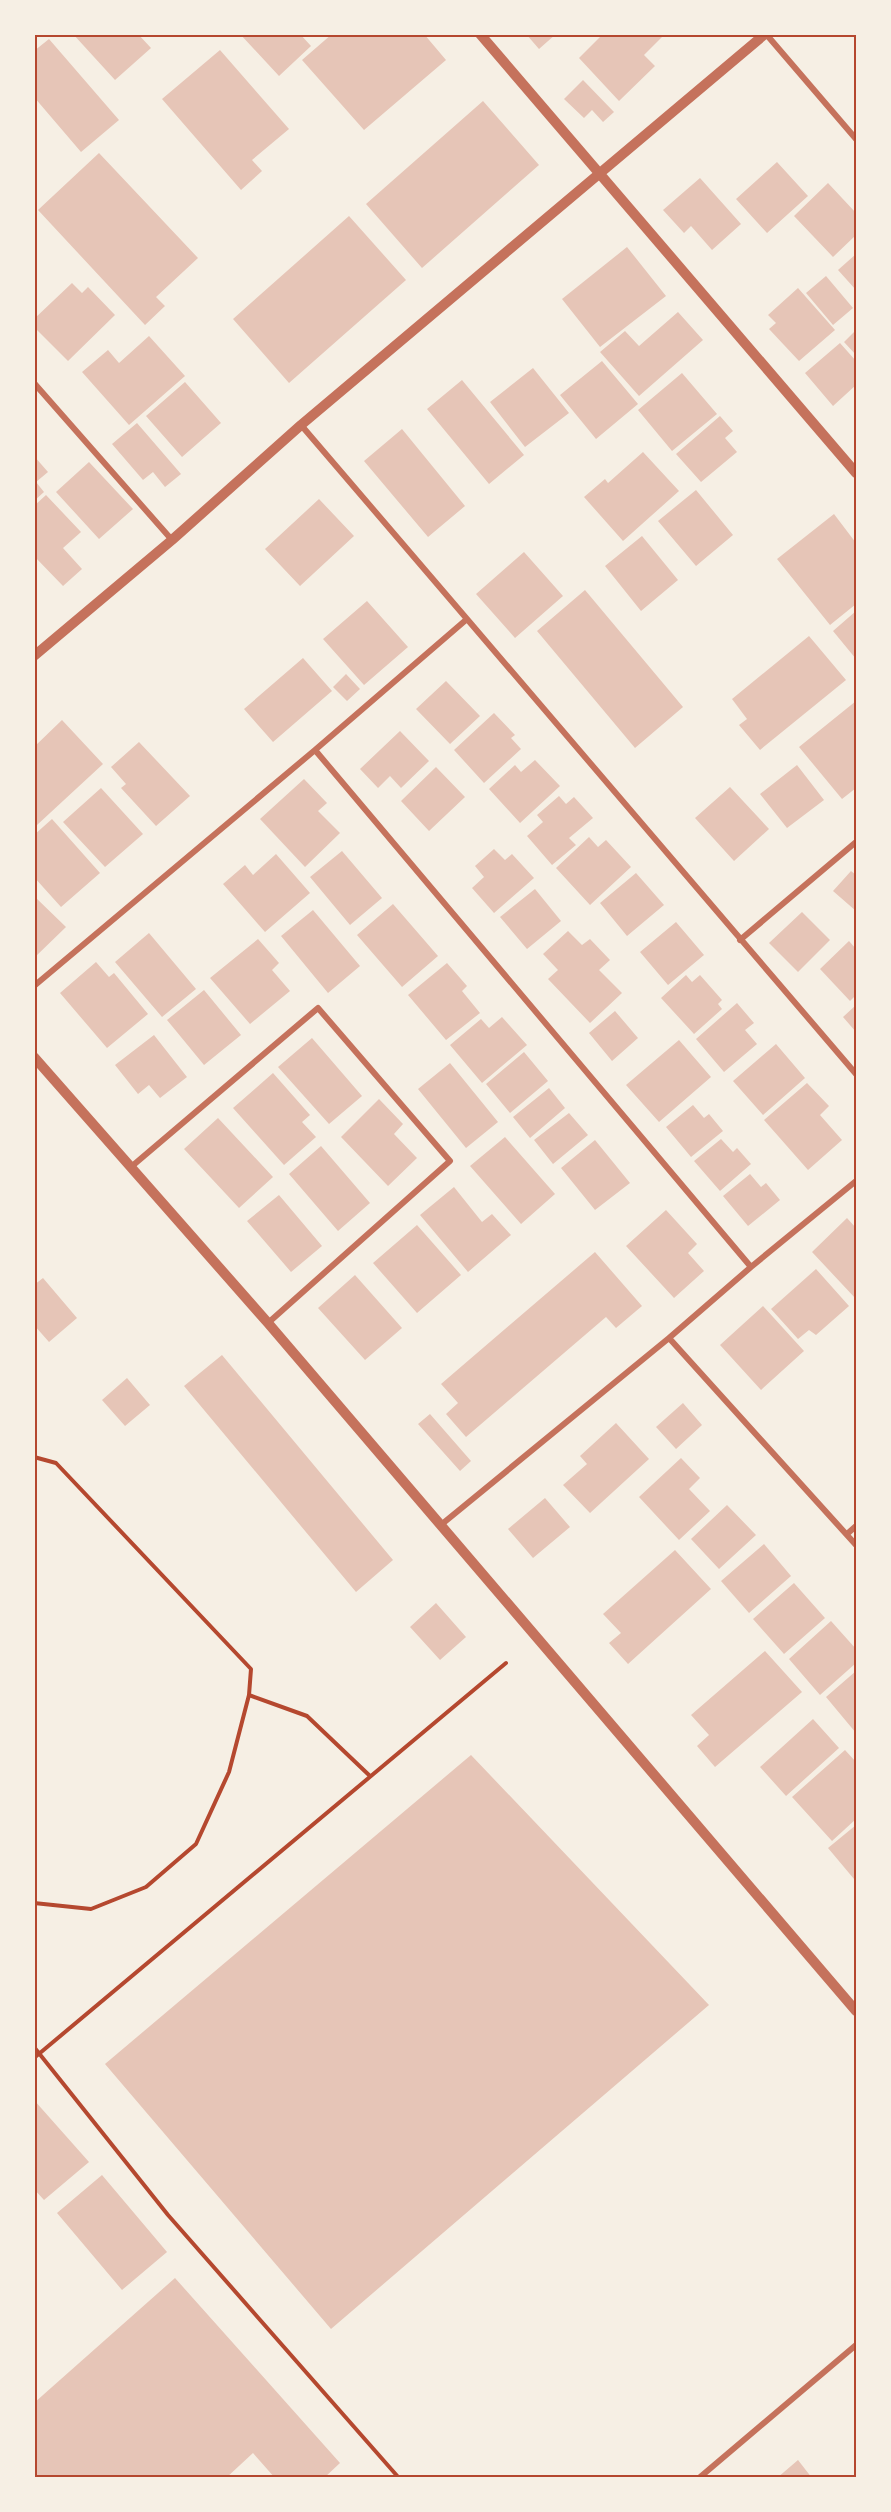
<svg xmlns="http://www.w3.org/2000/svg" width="891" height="2512" font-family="Montserrat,sans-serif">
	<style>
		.building { fill: #e6c5b7 }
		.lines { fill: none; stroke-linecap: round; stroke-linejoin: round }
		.path { stroke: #b5482f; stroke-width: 4 }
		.minor { stroke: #c5725c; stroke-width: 6 }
		.tertiary { stroke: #c5725c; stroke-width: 10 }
		.neatline { fill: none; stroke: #b5482f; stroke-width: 2 }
	</style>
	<rect width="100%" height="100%" fill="#f6efe4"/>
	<path class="building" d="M73,34h65l13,14 -36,32z
		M240,34h60l11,12 -32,30z
		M332,34h92l22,26 -82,70 -62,-70z
		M526,34h30l-17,15z
		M603,34h62l-21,21 11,11 -36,35 -40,-43z
		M49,39l70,81 -38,32 -47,-55v-46z
		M220,50l69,79 -37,31 10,11 -21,19 -79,-91z
		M583,80l31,32 -11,10 -11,-12 -8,8 -20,-19z
		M483,101l56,64 -117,103 -56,-64z
		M99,153l99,105 -42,39 9,9 -20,19 -107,-115z
		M777,162l31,34 -41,37 -31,-34z
		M700,178l41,46 -29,26 -21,-24 -7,7 -21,-23z
		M828,183l28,30v22l-23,22 -39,-41z
		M349,216l57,64 -117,103 -56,-64z
		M627,247l39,49 -66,51 -38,-48z
		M856,254v36l-18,-20z
		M826,276l27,32 -20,17 -27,-32z
		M72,283l10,10 6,-6 27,28 -47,46 -34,-34v-8z
		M798,288l37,42 -36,31 -30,-32 7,-6 -8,-8z
		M678,312l25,28 -64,56 -39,-44 25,-21 14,15z
		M856,330v25l-12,-13z
		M149,336l36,40 -56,49 -47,-53 26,-22 11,13z
		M840,343l16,18v24l-23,21 -28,-33z
		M602,361l36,43 -42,35 -36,-44z
		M533,368l36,45 -44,34 -35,-45z
		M682,373l35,41 -45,37 -34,-41z
		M462,380l62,75 -35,29 -62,-75z
		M185,382l36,41 -39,34 -36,-41z
		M720,416l13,15 -8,7 12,14 -36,30 -25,-28z
		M137,423l44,51 -16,13 -12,-15 -10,8 -31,-36z
		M402,429l63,77 -37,31 -64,-76z
		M643,452l36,39 -56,50 -39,-44 21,-18 3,4z
		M34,456l14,16 -12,10 8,10 -10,9z
		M89,462l44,47 -34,30 -43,-47z
		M696,490l37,45 -37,31 -38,-45z
		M46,495l35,37 -18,16 19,21 -19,17 -29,-30v-50z
		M319,499l35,37 -54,50 -35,-37z
		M834,514l22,29v61l-26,21 -53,-66z
		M642,536l36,44 -37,31 -36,-45z
		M524,552l39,44 -48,42 -39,-44z
		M585,590l98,117 -48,41 -98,-117z
		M367,601l41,46 -44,38 -41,-46z
		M856,611v48l-23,-28z
		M809,636l37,44 -86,70 -21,-25 8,-6 -15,-20z
		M303,658l29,33 -59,51 -29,-33z
		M346,674l14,15 -13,12 -14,-14z
		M446,681l34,35 -30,28 -34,-35z
		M856,701v87l-14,11 -43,-52z
		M494,713l21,22 -4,3 10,11 -37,34 -30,-33z
		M62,720l41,44 -66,61 -3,-2v-76z
		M400,731l29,30 -28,27 -11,-12 -12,12 -18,-19z
		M139,742l51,54 -34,30 -35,-38 5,-4 -15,-17z
		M535,760l25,26 -40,37 -31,-34 26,-24 6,7z
		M797,765l27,35 -37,28 -27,-34z
		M436,767l29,30 -36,34 -28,-30z
		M304,779l23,24 -9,8 22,22 -35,34 -45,-48z
		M730,787l39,42 -35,32 -39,-43z
		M101,788l42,46 -38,33 -42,-45z
		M559,796l7,8 8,-7 19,21 -24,20 7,7 -24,20 -25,-29 16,-14 -6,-7z
		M52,819l48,54 -39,34 -27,-30v-42z
		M589,837l9,10 8,-7 25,27 -41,38 -34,-37z
		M494,849l11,11 7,-6 22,24 -40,35 -22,-25 12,-11 -9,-11z
		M342,851l40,47 -32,27 -40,-48z
		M276,854l34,39 -45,39 -42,-48 22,-19 8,10z
		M851,871l5,4v36l-23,-20z
		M636,873l28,32 -37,31 -27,-33z
		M535,889l26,32 -34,28 -27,-32z
		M34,896l32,31 -32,31z
		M393,904l45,52 -36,31 -45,-52z
		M313,910l47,56 -32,27 -47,-57z
		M802,912l28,28 -32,32 -29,-29z
		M676,922l28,33 -36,30 -28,-33z
		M568,931l14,14 8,-6 20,21 -11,10 23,23 -32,30 -42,-44 10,-9 -15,-16z
		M149,933l47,56 -34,28 -47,-55z
		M258,939l21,24 -7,7 18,21 -40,33 -40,-46z
		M849,941l7,8v46l-6,6 -30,-32z
		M96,962l13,15 5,-4 34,41 -41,34 -47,-55z
		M447,963l20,23 -5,5 18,22 -34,27 -38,-45z
		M686,975l6,7 8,-7 22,25 -4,4 4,5 -28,25 -33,-36z
		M204,990l37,45 -37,30 -37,-45z
		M737,1003l17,20 -9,7 12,14 -33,28 -28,-33z
		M856,1005v27l-13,-15z
		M615,1011l23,27 -26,23 -23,-28z
		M502,1017l25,28 -45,38 -32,-38 31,-26 8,9z
		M154,1035l33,42 -27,21 -11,-13 -11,9 -23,-29z
		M312,1038l50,58 -33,28 -51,-57z
		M679,1040l32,37 -52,45 -33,-37z
		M776,1044l29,34 -42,37 -30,-34z
		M524,1052l24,29 -38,32 -24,-29z
		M450,1063l48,59 -32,26 -48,-59z
		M273,1073l37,42 -8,7 14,15 -32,28 -51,-57z
		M807,1083l22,23 -9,9 22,25 -34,30 -44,-50z
		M549,1088l16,20 -35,30 -17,-21z
		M379,1099l24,25 -9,10 23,24 -29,28 -47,-49z
		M693,1105l11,13 5,-4 14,17 -32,26 -25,-30z
		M569,1113l19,22 -35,29 -19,-24z
		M218,1118l55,59 -34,31 -55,-59z
		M505,1137l50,57 -34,30 -51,-58z
		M721,1139l12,13 4,-4 14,16 -31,27 -26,-30z
		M595,1140l35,43 -35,27 -34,-42z
		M321,1146l49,57 -32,28 -49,-57z
		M750,1174l11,13 5,-4 14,17 -32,26 -25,-30z
		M454,1187l28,35 10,-8 19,21 -43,37 -48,-57z
		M279,1195l43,51 -31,26 -44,-51z
		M666,1210l31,34 -9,9 16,18 -30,27 -48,-52z
		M847,1218l9,10v71l-44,-47z
		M417,1225l44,50 -44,38 -44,-50z
		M595,1252l47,54 -26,22 -10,-11 -140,120 -20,-23 12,-11 -17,-19z
		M816,1269l33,37 -33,29 -7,-5 -11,9 -27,-30z
		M355,1275l47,53 -37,32 -47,-52z
		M43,1278l34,40 -28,24 -15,-17v-40z
		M763,1306l41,45 -43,39 -41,-45z
		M222,1355l171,205 -37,32 -172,-206z
		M127,1378l23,27 -25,21 -23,-26z
		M683,1403l19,22 -26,24 -20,-22z
		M430,1414l41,47 -11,10 -42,-47z
		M616,1423l33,36 -59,54 -27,-28 24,-21 -7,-8z
		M681,1458l19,20 -11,11 21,22 -31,29 -40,-43z
		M545,1498l25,29 -37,31 -25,-29z
		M727,1505l29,30 -37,34 -28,-30z
		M764,1544l27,32 -42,37 -28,-32z
		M675,1550l36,39 -83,75 -19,-21 12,-10 -18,-19z
		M794,1583l31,35 -41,36 -31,-35z
		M436,1603l30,34 -26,23 -30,-33z
		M831,1621l25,28v14l-36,32 -31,-36z
		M765,1651l37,41 -87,75 -18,-21 12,-11 -18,-20z
		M856,1671v62l-30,-36z
		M813,1719l26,29 -53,48 -26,-29z
		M845,1750l11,12v57l-24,22 -40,-44z
		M471,1755l238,250 -378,324 -226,-265z
		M856,1825v51l-2,3 -26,-31z
		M34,2100l55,62 -45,38 -10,-11z
		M102,2175l65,77 -45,38 -65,-77z
		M175,2278l165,185 -16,15h-49l-22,-25 -27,25h-192v-75z
		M798,2460l14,18h-35z"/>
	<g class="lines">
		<path class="path" d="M34,1457l22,6 195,206 -2,26 -20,77 -33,72 -50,43 -55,22 -57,-6
			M249,1695l58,21 63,60
			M34,2047l134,168 231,263
			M34,2058l472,-395"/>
		<path class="minor" d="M766,34l90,105
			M34,383l138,157
			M301,425l166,194
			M315,750l152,-131 389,455
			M740,940l116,-98
			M34,986l281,-236 436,517
			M131,1167l187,-159 132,153 -182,162
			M856,1181l-105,86 -82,71 187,207
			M442,1524l227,-186
			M847,1534l9,-8
			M699,2478l157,-133"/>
		<path class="tertiary" d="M480,34l376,439
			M34,656l138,-116 129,-115 464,-391
			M34,1057l234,266 588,688"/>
	</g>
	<rect width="891" height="2512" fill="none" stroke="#f6efe4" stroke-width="72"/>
	<rect x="36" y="36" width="819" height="2440" class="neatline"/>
</svg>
